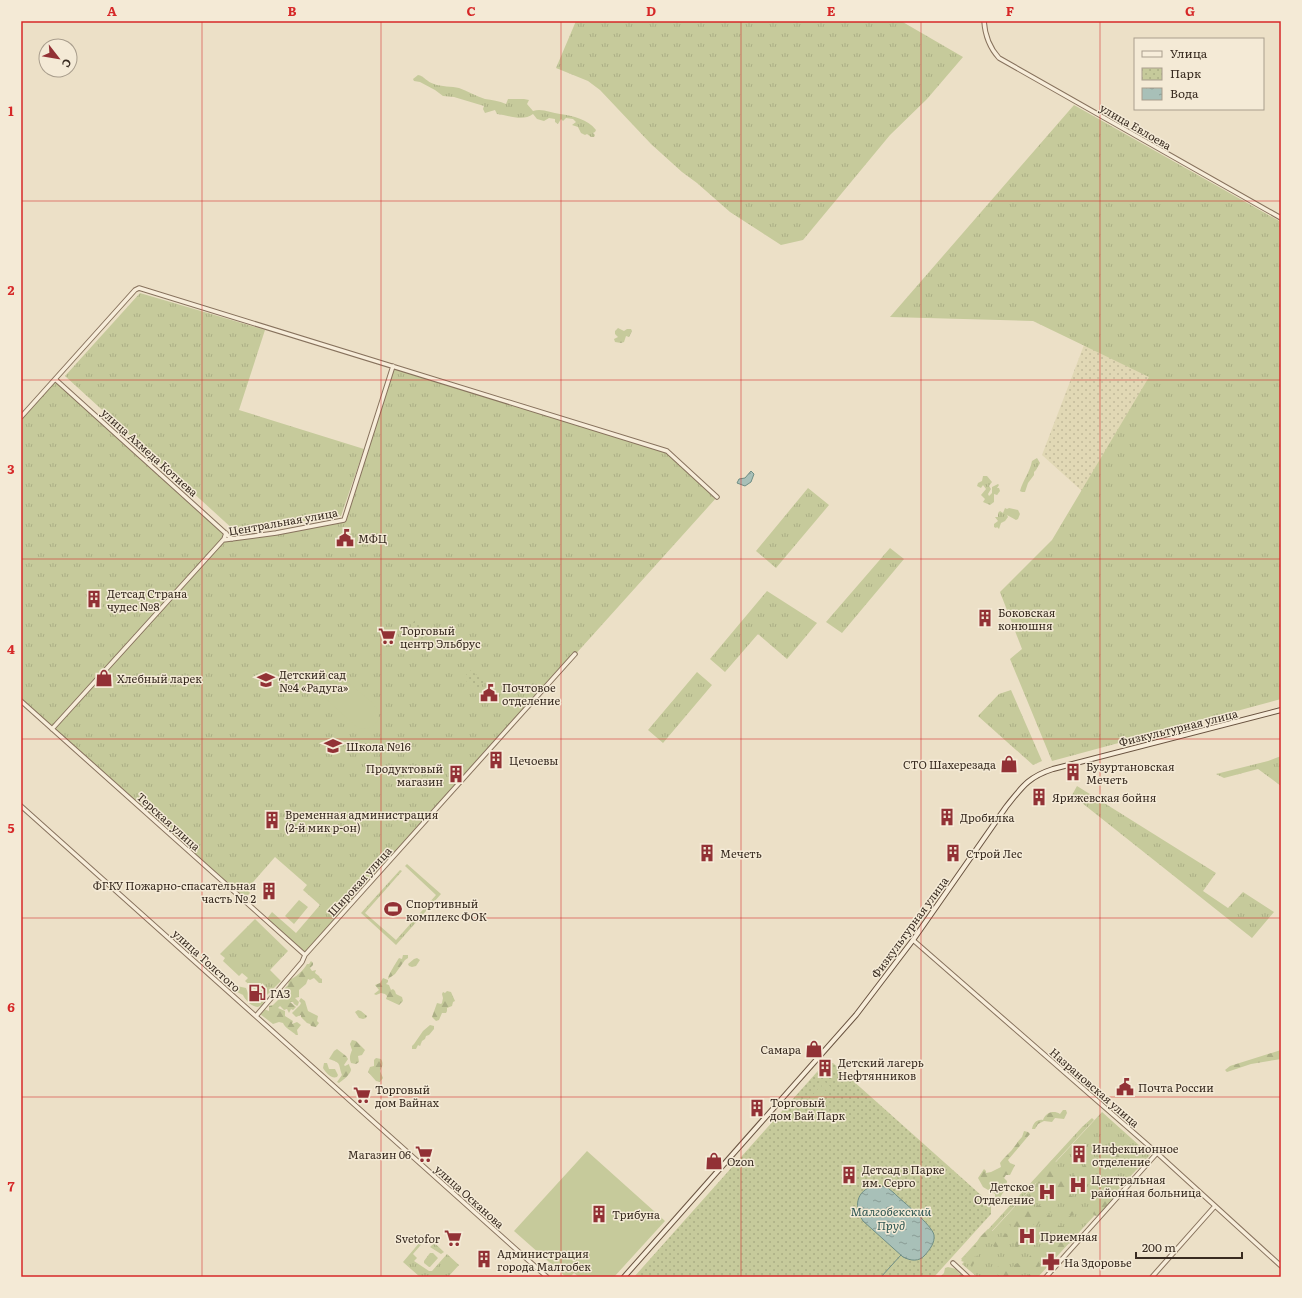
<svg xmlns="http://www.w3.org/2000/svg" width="1302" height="1298" font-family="Literata,serif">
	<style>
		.farmland { fill: url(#farmland-dots) }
		.grass { fill: url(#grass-tufts) }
		.forest { fill: url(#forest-firs) }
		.park { fill: url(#park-dots) }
		.pitch { fill: #c6ca9b }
		.water { fill: url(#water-ripples); stroke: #6f8e85 }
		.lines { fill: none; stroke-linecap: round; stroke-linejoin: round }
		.stream { stroke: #6f8e85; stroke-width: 1 }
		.tertiary-casing { stroke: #87725d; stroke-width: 5.5 }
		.secondary-casing { stroke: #695340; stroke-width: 6 }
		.tertiary { stroke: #f7edda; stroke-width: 3.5 }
		.secondary { stroke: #f7edda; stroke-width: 4 }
		.grid { fill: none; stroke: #d62828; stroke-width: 1; stroke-opacity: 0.55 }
		.labels { text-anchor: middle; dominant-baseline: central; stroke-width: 3; stroke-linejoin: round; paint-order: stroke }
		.street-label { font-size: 11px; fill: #382b20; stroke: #f4ead6 }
		.poi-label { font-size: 11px; fill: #382b20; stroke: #f4ead6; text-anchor: start }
		.water-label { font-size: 12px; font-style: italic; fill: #305753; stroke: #f4ead6 }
		.neatline { fill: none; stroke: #d62828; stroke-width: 1.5 }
		.grid-label { font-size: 13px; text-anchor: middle; font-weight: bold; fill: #d62828 }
	</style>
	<defs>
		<pattern id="farmland-dots" width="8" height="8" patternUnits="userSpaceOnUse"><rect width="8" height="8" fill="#e1d8b5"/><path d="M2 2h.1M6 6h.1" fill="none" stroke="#c2ba9b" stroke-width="1.8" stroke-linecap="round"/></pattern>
		<pattern id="grass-tufts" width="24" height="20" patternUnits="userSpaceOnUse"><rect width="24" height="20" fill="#c6ca9b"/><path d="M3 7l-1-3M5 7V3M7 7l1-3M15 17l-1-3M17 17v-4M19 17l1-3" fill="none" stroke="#abae85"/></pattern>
		<pattern id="forest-firs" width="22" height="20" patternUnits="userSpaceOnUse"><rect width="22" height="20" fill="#c6ca9b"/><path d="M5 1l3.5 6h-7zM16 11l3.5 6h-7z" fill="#abae85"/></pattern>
		<pattern id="park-dots" width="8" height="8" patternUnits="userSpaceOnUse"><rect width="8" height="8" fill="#c6ca9b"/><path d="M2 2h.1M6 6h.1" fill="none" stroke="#abae85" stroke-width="1.8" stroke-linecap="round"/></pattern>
		<pattern id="water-ripples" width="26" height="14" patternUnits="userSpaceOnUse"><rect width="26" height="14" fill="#a8c0b8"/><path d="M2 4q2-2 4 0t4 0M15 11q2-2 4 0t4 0" fill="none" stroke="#8a9c95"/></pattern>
	</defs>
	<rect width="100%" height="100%" fill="#ece0c7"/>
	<path class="farmland" d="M1084,345l66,32 -68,114 -40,-36z"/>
	<path class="grass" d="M576,21h325l62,36 -36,42 -37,36 -87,105 -22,5 -51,-33 -33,-29 -15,-11 -31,-28 -51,-54 -12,-9 -32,-13z
		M418,75c6,1 9,7 16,9 7,3 18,2 25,4 8,3 17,8 26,11 7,1 14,2 21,5l2,-5h16l5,1 -2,4 6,7c9,-3 18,2 27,3 13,2 28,5 36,16l-1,2 -2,1 2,2 -1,2h-3l-4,-3 -2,1 -4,-2 -3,-6 -6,-2 4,-3 -3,-3 -7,-1 -3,3 -2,-2 -3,5 -3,-2v-3l-6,-1 -5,3 -7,-2 -4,-5c-10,8 -25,1 -36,0l-2,-4 -10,3 -2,-4 1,-3 -30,-9 -11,-1 -8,-6 -15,-8 -6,-1 -1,-2z
		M1074,105l207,117v477l-229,62 -42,-102 12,-10 -22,-57 52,-52 97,-163 -116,-56 -143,-4z
		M140,293l125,37 -26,80 125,39 -23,67 -106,15 -170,-155z
		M393,366l274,85 50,46 -412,458 -39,-35 6,-8 24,21 24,-28 -17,-15 4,-5 -32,-28 -28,32 3,4 -7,7 -222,-199v-284l34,-38 177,160 112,-19z
		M1037,458l3,5 -4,7 -2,2v3l-6,8 -3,9h-3l-2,-1c3,-11 10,-19 12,-30z
		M983,476h4l5,6 -3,4 2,3 -3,5 1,2 3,-3v-6l6,-3 1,1 -2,3h2l1,3 -3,4 -3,-1v8l-4,3 -7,-3 2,-3 -4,-4 5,-6 -3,-4 -2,3 -4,-2 1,-3 4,-2z
		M808,488l21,17 -53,63 -20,-17z
		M1005,508l2,1 2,-1 9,2 2,4 -2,5 -2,1 -9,-5 1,2 -3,4 -4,2 -2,6 -2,-2 -1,1 -2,-1v-3l4,-3 -3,-4h3v-4l2,-2 3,2z
		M890,548l14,11 -62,74 -16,-11z
		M767,591l50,32 -30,36 -29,-25 -33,38 -15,-13z
		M697,672l15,13 -49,58 -15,-13z
		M1011,690l31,71 -9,4 -55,-49 21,-22z
		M1281,756v30l-23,-17 -34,9 -8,-4 52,-13z
		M1077,786l139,87 -13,18 25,17 15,-16 31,20 -22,26 -180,-143z
		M407,864l34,30 -45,51 -35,-32 39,-43 2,1 -37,42 31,27 40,-45 -31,-29z
		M255,919l33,32 -18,19 11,11 -17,17 -19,-17 3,-3 -6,-5 -3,3 -16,-15 2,-3 -5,-4z
		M1102,1112l48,43 -112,122h-61l-15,-13z
		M1092,1118l2,2 -130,141 -3,-2 121,-132z
		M426,1235l18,17 -3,2 -11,-7 3,-3 -7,-5 -13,15 4,4 -3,3 15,10h3l15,-17 12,11 -11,12h-28l-17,-15z
		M430,1253h3l5,5 -8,9h-1l-5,-4v-2z"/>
	<path class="forest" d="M618,328l6,3 3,-2h4l1,2 -3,6 -3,-1 -2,6 -3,1 -6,-1 -1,-3 4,-2 -3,-3v-3z
		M403,955h5v3l-3,2 -10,14 -7,5c0,-4 9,-18 11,-21l3,1z
		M417,958l3,2 -4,6 -4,1 -3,-1 -1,-2 6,-5z
		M311,961l2,2v2l-3,3 2,3 4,-1 -1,3 4,3 1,2 2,1v4h-3l-5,-5 -4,2 -2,-1 -2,5 -7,6v7l-4,1 4,4 -1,3 -1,1 -3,-2 -1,-2h-3l6,5 -3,3 -2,-1 -2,4 -2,-4 -3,1 -4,-4 -2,2 7,3v5l8,5 -1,3 5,-2 4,3 -4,5 1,5h-2c-4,-4 -11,-7 -13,-12l-4,-1 -6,2 -13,-10 4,-5 5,2v-5l4,-1 8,-8v-4l4,-1 -1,-3 4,-4 1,-5c6,-2 15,-10 18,-16h2z
		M383,978l5,2v2l-2,2 3,1 2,5 2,-1 2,2 1,3 6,3 1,4 -4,4 -13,-6 1,-3 -2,-2 -4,-1 -5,2 -2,-1 5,-4 -4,-5 5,-2z
		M237,986l9,2 2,5 12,5 4,4 -2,3 -4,2c-6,0 -13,-7 -15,-12l-8,-4v-3z
		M447,991l4,1 4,9 -2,1 -1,4 -5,2v3l-1,2h-4l-3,7 -3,1 -4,-4 5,-14 4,1 1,-1 1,-5 -1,-4 1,-2 2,1z
		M301,998l4,3 3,10 10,5 -1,5 2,2 -3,4 -5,-1 -1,-2 -3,-1 -6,-6v-2l-5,2 -4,-4 8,-8 1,-2 -2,-2z
		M358,1010l3,1 6,5 -1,2 -3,1 -4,-1 -4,-6z
		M430,1025l4,1v3l-5,6 -3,1 -1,3 -3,2 -2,5 -2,-1 -2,4h-4v-3l2,-2 9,-13z
		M352,1040l4,1 9,9 -3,5 -4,1 1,6 -3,2 -5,-1c-2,-5 -1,-8 1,-13l-2,-6z
		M337,1049l9,7 2,3 -4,6 1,1 4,-2c0,2 2,4 2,6 -1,5 -9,11 -12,13l-2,-1 5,-7c-4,-11 0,-12 -13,-16l5,-8z
		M1281,1050v9l-30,5 -24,8 -2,-2 5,-4z
		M376,1058l5,1c3,5 1,8 -1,12l3,7 -3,4 -4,-1 -8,-9 2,-5 4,-1v-6z
		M324,1063h3l2,6h6l3,6 -1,2c-6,2 -11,-4 -14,-9z
		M1063,1110h3l1,3 -3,6 -9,-1 -3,4 -8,-1 -6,3 -3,5h-3c1,-6 5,-10 11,-9 3,-8 11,-10 17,-6z
		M1024,1131l4,1 2,2 -22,26 2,3 5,2 -5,10h-4l-2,3 3,3c-1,10 -5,12 -9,20l-3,-2v-5l-12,-7 -5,-9 6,-9 2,2v2l5,-1 10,-5 -1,-4c3,-4 5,-6 9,-10 5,-5 8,-11 13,-16z
		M1095,1144c7,0 10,1 13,7l-5,6 -3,-1 -7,-6z
		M1123,1150h4l3,1 -7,6 -2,4 3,3 -4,1 -2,-3 -4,-2 -1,-2z
		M1090,1157h3l3,5 5,2h-3l-4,5 -3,-1 -1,5 -3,2 -4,-2 -2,-4z
		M1052,1160l4,2 -1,5 9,2 5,5 -1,3 1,2 9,-8 7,4 -3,4 -4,1 -2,6 -2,-2 -3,1 -2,6 -3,1 7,5 -1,3 5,2 -3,3 -3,1 5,5 -3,4 -2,1 -3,-5 -3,2 6,4 -2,5 2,2 -2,2 -8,-5h-2v5l9,1 4,9 3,2c-2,6 -5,4 -10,8 -3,3 -6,7 -9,11 -5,0 -12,-3 -13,-9l9,-9 -6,-7 1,-4 3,3 2,-2 -1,-3h4l-4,-7 1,-1 6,1 -10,-9 6,-8 4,3v4l3,3 6,-5v-4l-2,-3 -1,-5 -9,-3v-4l-1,-2h-6l-3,-2h-2l-2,3 -5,-4 3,-7z
		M1116,1179l2,4 3,1 -4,6v5c-4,6 -14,19 -21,21l-3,-2 2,-6 -3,-4 1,-2 -7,-6 3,-1 4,4 4,-1 4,2 -2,-2 4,-5v-2h5l1,-3 2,1v-6l2,-3z
		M1031,1191l5,1 1,2 -2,3 -3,1 -4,5 1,3 -2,1 -4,-2v-5l4,-2z
		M1037,1205l4,1 1,2 -2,4 11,4 -2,4 -5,-3 -10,12 -1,-1h-3l8,-7 -2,-2 -9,10h-8l-3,-3 -4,4 -2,-1 1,-7 -2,-3 4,-6 8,-4c8,2 10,2 16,-4z
		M988,1229l7,3v3l-15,13 -3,5h2v2l-5,2v6l-2,4 -4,-4 -7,-2 14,-16 5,-8z
		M1004,1233l3,1 1,3 2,1 3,3 -3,3 -1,-1 -1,2 -3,-2 -2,2h-3l-3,3 3,1 -11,10 -1,-2 2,-3 -1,-1 7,-5 -3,-2 3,-5 4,1 5,-4 -3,-2z
		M1015,1233h4l4,2 -2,2 3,4 -6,6h-2l-3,-5 3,-2 -2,-4z
		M1032,1254l8,2 4,3 -3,3 -4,-1 3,2 -2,5h-2l1,2 -3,4 3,3h-11l6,-5 1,-4 -4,-5 2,-4 -2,-2z
		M1018,1263l6,6 -2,4 -5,4h-11l-8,-2 -2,-4 3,-7h5l4,2 1,4 3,1 2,-1 -2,-2 3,-4z
		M948,1267l8,2 3,4 6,4h-25l4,-4 1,-5z"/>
	<path class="park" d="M416,619l13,12 -7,8 -13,-12z
		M471,670l13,12 -8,8 -13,-12z
		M825,1063h8l158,141v10l-57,63h-300z"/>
	<path class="pitch" d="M335,679l9,1c8,6 29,21 33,29 3,5 2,11 -2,15 -5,6 -10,5 -17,4l-32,-29c-3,-9 1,-15 9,-20z
		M299,900l9,7 -14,17 -9,-8z
		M825,1082l8,7 -4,4 -8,-7z
		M819,1088l8,7 -13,14 -8,-7z
		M587,1151l78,70 -51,56h-35l-5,-4 -4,4h-4l-52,-46z"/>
	<path class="water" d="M751,471l3,3 -3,8 -6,4 -8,-3 2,-4 6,-1z
		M878,1185l10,3 6,5c8,8 38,32 40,42 1,8 -4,14 -9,20 -6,7 -14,6 -22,2l-40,-36c-11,-17 -5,-33 15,-36z"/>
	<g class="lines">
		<path class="stream" d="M881,1277l20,-22"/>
		<g class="tertiary-casing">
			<path id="tertiary" d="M984,21c1,15 5,26 15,37l282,160
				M55,379l177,160
				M21,417l114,-127 4,-2 528,163 50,46
				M223,540l53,-7 68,-13 49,-154
				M21,701l284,254
				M52,729l172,-190 2,-6
				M21,806l526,471
				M913,940l244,213 124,113
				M256,1016l46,-54 3,-7 270,-301
				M953,1263l15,14
				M1046,1277l111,-124
				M1152,1277l63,-71"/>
		</g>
		<g class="secondary-casing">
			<path id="secondary" d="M624,1277l232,-262 57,-75 93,-133c16,-20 22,-30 47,-38l228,-59"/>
		</g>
		<use href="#tertiary" class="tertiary"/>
		<use href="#secondary" class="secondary"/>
	</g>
	<path class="grid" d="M202,21v1256M381,21v1256M561,21v1256M741,21v1256M921,21v1256M1100,21v1256M21,201h1260M21,380h1260M21,559h1260M21,739h1260M21,918h1260M21,1097h1260"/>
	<defs>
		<g id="civic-bare" transform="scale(1.38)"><path d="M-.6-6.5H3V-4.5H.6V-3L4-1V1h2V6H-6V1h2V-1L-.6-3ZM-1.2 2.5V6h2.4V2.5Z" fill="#923135" stroke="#f4ead6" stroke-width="2.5" paint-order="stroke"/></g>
		<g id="building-bare" transform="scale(1.38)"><path d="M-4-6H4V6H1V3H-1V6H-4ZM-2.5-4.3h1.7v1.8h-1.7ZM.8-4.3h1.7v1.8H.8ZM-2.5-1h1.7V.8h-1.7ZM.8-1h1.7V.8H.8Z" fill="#923135" stroke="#f4ead6" stroke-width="2.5" paint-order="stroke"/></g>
		<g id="supermarket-bare" transform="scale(1.38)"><path d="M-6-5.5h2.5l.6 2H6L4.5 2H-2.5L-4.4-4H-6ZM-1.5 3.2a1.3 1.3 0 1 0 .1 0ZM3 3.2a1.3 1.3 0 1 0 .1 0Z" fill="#923135" stroke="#f4ead6" stroke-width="2.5" paint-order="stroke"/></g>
		<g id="shop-bare" transform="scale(1.38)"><path d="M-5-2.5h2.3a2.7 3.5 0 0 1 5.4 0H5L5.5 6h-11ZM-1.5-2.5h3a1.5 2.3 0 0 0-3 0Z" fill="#923135" stroke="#f4ead6" stroke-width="2.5" paint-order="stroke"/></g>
		<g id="school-bare" transform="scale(1.38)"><path d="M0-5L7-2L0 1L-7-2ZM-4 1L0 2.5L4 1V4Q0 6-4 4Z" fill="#923135" stroke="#f4ead6" stroke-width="2.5" paint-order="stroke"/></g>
		<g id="stadium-bare" transform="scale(1.38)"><path d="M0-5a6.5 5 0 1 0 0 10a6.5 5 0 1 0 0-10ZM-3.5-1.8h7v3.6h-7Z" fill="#923135" stroke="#f4ead6" stroke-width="2.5" paint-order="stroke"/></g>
		<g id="fuel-bare" transform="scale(1.38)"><path d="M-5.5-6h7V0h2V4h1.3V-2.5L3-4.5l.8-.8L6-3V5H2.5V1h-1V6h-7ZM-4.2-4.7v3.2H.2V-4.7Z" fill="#923135" stroke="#f4ead6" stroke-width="2.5" paint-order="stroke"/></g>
		<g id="hospital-bare" transform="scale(1.38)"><path d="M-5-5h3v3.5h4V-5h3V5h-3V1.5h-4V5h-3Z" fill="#923135" stroke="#f4ead6" stroke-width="2.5" paint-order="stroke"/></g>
		<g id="pharmacy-bare" transform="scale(1.38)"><path d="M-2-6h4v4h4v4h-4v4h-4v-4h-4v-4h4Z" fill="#923135" stroke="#f4ead6" stroke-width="2.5" paint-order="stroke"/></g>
	</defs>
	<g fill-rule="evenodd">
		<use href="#civic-bare" x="345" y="538"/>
		<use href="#building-bare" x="94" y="599"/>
		<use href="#building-bare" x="985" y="618"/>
		<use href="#supermarket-bare" x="387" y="636"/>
		<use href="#shop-bare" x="104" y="678"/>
		<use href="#school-bare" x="266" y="680"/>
		<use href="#civic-bare" x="489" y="693"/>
		<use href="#school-bare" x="333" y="746"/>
		<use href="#building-bare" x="496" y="760"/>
		<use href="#shop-bare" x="1009" y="764"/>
		<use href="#building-bare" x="1073" y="772"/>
		<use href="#building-bare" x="456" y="774"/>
		<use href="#building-bare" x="1039" y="797"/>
		<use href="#building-bare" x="947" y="817"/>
		<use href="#building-bare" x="272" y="820"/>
		<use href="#building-bare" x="707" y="853"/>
		<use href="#building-bare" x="953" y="853"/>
		<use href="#building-bare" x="269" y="891"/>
		<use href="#stadium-bare" x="393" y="909"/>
		<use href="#fuel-bare" x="257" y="993"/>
		<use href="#shop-bare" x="814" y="1049"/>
		<use href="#building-bare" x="825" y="1068"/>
		<use href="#civic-bare" x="1125" y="1087"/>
		<use href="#supermarket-bare" x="362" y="1095"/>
		<use href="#building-bare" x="757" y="1108"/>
		<use href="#supermarket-bare" x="424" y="1154"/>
		<use href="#building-bare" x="1079" y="1154"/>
		<use href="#shop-bare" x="714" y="1161"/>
		<use href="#building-bare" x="849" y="1175"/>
		<use href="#hospital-bare" x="1078" y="1185"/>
		<use href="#hospital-bare" x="1047" y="1192"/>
		<use href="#building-bare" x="599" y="1214"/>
		<use href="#hospital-bare" x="1027" y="1236"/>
		<use href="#supermarket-bare" x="453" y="1238"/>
		<use href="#building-bare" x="484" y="1259"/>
		<use href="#pharmacy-bare" x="1051" y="1262"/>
	</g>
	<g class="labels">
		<g class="street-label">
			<text transform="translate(1136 126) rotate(30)">улица Евлоева</text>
			<text transform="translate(150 452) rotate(42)">улица Ахмеда Котиева</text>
			<text transform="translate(283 521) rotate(-10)">Центральная улица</text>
			<text transform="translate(1178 727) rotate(-14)">Физкультурная улица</text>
			<text transform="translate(169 821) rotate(42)">Терская улица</text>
			<text transform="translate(359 881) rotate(-48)">Широкая улица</text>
			<text transform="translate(909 927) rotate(-54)">Физкультурная улица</text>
			<text transform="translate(207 960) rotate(42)">улица Толстого</text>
			<text transform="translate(1095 1087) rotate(41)">Назрановская улица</text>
			<text transform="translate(470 1196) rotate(42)">улица Осканова</text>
		</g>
		<g class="poi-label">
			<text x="358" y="538">МФЦ</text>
			<text x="107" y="593">Детсад Страна<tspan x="107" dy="13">чудес №8</tspan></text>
			<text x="998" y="612">Боковская<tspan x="998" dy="13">конюшня</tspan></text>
			<text x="400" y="630">Торговый<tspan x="400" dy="13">центр Эльбрус</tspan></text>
			<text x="279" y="674">Детский сад<tspan x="279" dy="13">№4 «Радуга»</tspan></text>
			<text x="117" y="678">Хлебный ларек</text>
			<text x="502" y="687">Почтовое<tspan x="502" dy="13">отделение</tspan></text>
			<text x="346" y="746">Школа №16</text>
			<text x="509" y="760">Цечоевы</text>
			<text x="996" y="764" text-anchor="end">СТО Шахерезада</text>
			<text x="1086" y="766">Бузуртановская<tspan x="1086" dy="13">Мечеть</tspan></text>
			<text x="443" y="768" text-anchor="end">Продуктовый<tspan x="443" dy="13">магазин</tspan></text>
			<text x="1052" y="797">Ярижевская бойня</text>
			<text x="285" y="814">Временная администрация<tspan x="285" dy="13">(2-й мик р-он)</tspan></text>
			<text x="960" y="817">Дробилка</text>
			<text x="720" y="853">Мечеть</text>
			<text x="966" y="853">Строй Лес</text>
			<text x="256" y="885" text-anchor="end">ФГКУ Пожарно-спасательная<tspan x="256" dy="13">часть № 2</tspan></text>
			<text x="406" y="903">Спортивный<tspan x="406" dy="13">комплекс ФОК</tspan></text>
			<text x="270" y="993">ГАЗ</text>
			<text x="801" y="1049" text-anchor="end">Самара</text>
			<text x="838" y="1062">Детский лагерь<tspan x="838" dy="13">Нефтянников</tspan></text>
			<text x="1138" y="1087">Почта России</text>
			<text x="375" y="1089">Торговый<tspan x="375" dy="13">дом Вайнах</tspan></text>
			<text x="770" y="1102">Торговый<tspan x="770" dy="13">дом Вай Парк</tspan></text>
			<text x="1092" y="1148">Инфекционное<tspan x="1092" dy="13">отделение</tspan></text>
			<text x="411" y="1154" text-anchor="end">Магазин 06</text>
			<text x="727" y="1161">Ozon</text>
			<text x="862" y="1169">Детсад в Парке<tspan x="862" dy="13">им. Серго</tspan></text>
			<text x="1091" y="1179">Центральная<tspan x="1091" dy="13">районная больница</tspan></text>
			<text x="1034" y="1186" text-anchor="end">Детское<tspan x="1034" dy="13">Отделение</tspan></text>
			<text x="612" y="1214">Трибуна</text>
			<text x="1040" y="1236">Приемная</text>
			<text x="440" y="1238" text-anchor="end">Svetofor</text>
			<text x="497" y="1253">Администрация<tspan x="497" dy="13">города Малгобек</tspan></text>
			<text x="1064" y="1262">На Здоровье</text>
		</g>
		<g class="water-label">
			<text x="891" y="1211">Малгобекский<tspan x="891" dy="14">Пруд</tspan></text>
		</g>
	</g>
	<rect width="1302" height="1298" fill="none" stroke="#f4ead6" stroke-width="44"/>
	<rect x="1134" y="38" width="130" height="72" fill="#f4ead6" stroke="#a99e8d"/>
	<rect x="1142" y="51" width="20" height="6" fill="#f7edda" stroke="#a99e8d"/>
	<text x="1170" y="58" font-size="12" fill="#382b20">Улица</text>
	<rect x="1142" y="68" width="20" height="12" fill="url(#park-dots)" stroke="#a99e8d"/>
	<text x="1170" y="78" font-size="12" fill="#382b20">Парк</text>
	<rect x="1142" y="88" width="20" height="12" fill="url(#water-ripples)" stroke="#a99e8d"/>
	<text x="1170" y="98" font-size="12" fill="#382b20">Вода</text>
	<g transform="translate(58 58) rotate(121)"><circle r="19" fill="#f4ead6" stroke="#a99e8d"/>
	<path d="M0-3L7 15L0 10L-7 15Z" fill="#923135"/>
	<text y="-6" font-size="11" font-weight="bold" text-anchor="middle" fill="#382b20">С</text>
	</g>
	<path d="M1136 1252v6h106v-6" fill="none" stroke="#382b20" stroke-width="2"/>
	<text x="1142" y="1252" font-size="12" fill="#382b20" stroke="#f4ead6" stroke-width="3" paint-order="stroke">200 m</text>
	<rect x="22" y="22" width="1258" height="1254" class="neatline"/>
	<g class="grid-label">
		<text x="112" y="16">A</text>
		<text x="292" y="16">B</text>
		<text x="471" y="16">C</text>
		<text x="651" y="16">D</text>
		<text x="831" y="16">E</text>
		<text x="1010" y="16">F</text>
		<text x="1190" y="16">G</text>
		<text x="11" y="116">1</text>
		<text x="11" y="295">2</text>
		<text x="11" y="474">3</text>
		<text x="11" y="654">4</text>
		<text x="11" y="833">5</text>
		<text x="11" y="1012">6</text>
		<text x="11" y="1191">7</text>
	</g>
</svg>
